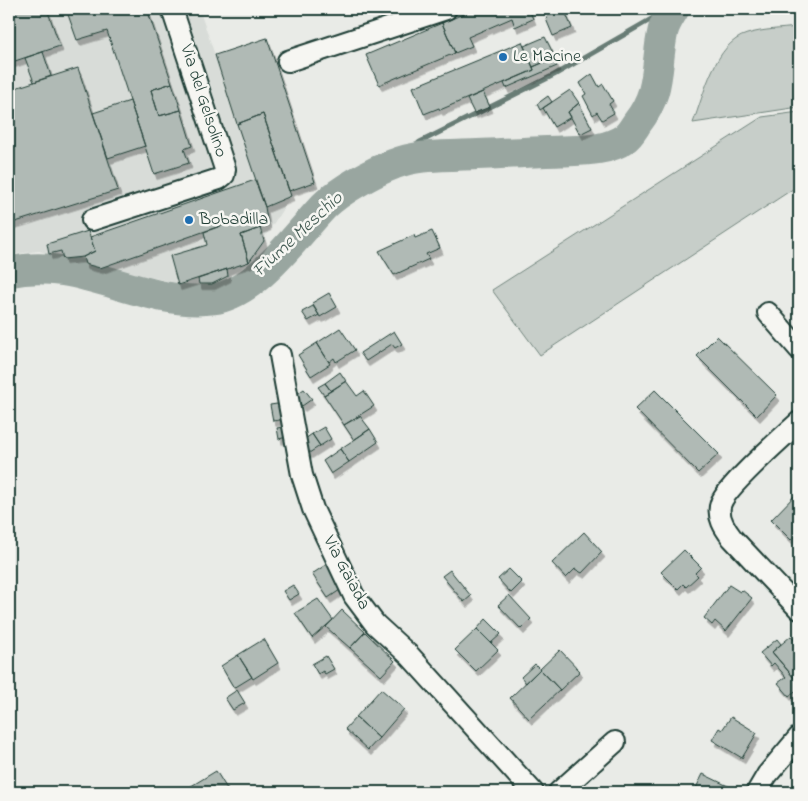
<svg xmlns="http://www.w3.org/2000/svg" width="808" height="801" font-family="'Indie Flower',sans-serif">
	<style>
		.built { fill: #d8dcd8 }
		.green { fill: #c7cec9; stroke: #73867e }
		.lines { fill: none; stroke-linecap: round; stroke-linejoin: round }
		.stream { stroke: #687c75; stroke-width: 5 }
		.river { stroke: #99a6a0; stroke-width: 31 }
		.building { fill: #b0bab5; stroke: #1f3d34; filter: url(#shadow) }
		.minor-casing { stroke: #1f3d34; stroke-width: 24 }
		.minor { stroke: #f6f6f2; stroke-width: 20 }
		.poi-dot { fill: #1f6fb2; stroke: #f6f6f2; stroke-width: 2 }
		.labels { text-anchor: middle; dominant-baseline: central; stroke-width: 5; stroke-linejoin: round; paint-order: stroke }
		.poi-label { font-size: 18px; fill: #1f3d34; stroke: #f6f6f2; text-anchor: start }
		.street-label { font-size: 18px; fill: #1f3d34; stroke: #f6f6f2 }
		.water-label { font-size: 19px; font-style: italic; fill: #445c54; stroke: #f6f6f2 }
	</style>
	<defs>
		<filter id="shadow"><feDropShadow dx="3" dy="5.5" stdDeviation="0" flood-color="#0004"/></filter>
	</defs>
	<rect width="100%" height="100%" fill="#e9ebe7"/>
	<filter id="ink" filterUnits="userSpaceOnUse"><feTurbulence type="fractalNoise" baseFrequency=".02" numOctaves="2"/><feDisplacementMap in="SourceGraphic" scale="10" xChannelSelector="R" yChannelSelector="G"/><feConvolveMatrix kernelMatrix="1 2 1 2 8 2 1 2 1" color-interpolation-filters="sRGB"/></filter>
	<g filter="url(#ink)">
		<path class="built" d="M9,9h190l16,46 52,-17 49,149 -25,9 -42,66 -10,8 -27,14 -34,1 -1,-2 -114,-24 -3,-8 -11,3 -10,-3 -30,4z"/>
		<path class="green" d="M797,27l2,5v75l-106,16c11,-29 22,-80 54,-89 17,-5 34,-5 50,-7z
			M799,112v73l-259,170 -48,-65 270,-173z"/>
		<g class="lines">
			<path class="stream" d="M395,164l25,-22 134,-67 115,-66"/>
			<path class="river" d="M9,272c70,-17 135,36 204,27 44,-6 83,-64 111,-93 16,-16 49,-34 70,-42 22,-9 46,-8 69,-9 33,-1 65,-3 98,-4 21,-1 46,0 63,-12 6,-4 9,-10 13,-16 25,-32 18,-56 26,-92 2,-8 7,-15 11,-22"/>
		</g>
		<path class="building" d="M9,9h38l13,37 -51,17z
			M66,9h81l25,74 -21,7 8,26 22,-6 11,36 -8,3 5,14 -35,11 -47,-143 -30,9z
			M475,9h54l4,10 -18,8 -3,-9 -44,19 4,9 -17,7 -13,-30z
			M555,9h9l8,19 -19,8 -7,-17 5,-8z
			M442,23l13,30 -76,32 -13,-30z
			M545,37l10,20 -22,10 -9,-21z
			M267,38l48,144 -26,9 -26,-77 -26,10 -22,-69z
			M522,42l12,28 -94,40 -1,-2 -15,6 -11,-27z
			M43,52l8,24 -17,6 -9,-24z
			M554,58l3,8 -51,22 -2,-5 30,-13 -1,-3z
			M78,68l40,122 -109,34v-134z
			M592,74l7,13 4,-3 10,17 -4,3 5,9 -12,7 -5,-8 -4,3 -10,-19 3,-2 -6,-11z
			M172,83l9,27 -22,6 -8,-26z
			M570,90l9,13 -11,9 3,5 -17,10 -11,-19z
			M483,92l7,15 -16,6 -7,-14z
			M548,96l4,6 -12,8 -3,-6z
			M130,101l15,45 -37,12 -15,-45z
			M579,103l13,25 -12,6 -12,-22z
			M263,114l28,82 -26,11 -28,-83z
			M255,180l10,27 3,18 -8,3 -6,-14 -154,54 -15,-4 -2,-7 12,-6 -5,-14z
			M254,214l6,14 -19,7 8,27 -71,23 -8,-29 37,-11 -3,-13z
			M260,228l4,13 -15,21 -8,-27z
			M88,231l7,20 -12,6 -20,2 -2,-8 -12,3 -2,-10z
			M432,231l8,17 -14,6 3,5 -35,16 -15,-24 35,-16 1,3z
			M227,269l1,7 -16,8h-13l-1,-5z
			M329,293l8,14 -17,10 -8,-14z
			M313,306l6,9 -11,6 -6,-9z
			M340,328l15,22 -19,12 -2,-4 -5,4 -12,-19z
			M394,331l8,13 -7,4 -3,-4 -26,17 -6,-8z
			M717,336l60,59 -20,21 -60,-60z
			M317,343l13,21 -19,12 -13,-21z
			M340,372l6,9 -15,10 -6,-8z
			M346,381l11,15 7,-5 10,15 -30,19 -20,-30z
			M325,383l6,8 -7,4 -6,-8z
			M304,389l8,10 -10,7 -8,-10z
			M655,390l64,64 -21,19 -63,-64z
			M284,403l2,16 -13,2 -3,-16z
			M360,416l10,13 -16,11 -10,-15z
			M288,426l2,10 -11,3 -2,-11z
			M324,427l7,12 -11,7 -8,-12z
			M370,429l8,13 -29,20 -9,-13z
			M312,434l8,12 -11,7 -8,-11z
			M340,449l9,13 -18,12 -8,-13z
			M799,491v41l-8,8 -20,-20z
			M584,532l18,20 -20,21 -7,-4 -9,9 -14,-15z
			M684,550l17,17 -6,6 3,3 -12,11 -3,-3 -5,5 -17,-17z
			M330,562l16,24 -18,12 -16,-24z
			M509,569l13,13 -11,11 -13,-14z
			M450,570l21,26 -7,6 -22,-26z
			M293,585l6,9 -10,6 -6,-9z
			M729,585l11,7 2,-2 10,8 -26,33 -11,-10 -3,4 -8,-7z
			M509,595l22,24 -10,10 -23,-24z
			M318,599l15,21 -21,18 -17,-25z
			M342,610l23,22 -15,16 -24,-21z
			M486,619l15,15 -10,9 -14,-14z
			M477,629l21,21 -22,21 -21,-21z
			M365,632l30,29 -14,15 -31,-28z
			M791,636l8,10v29l-4,4 -23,-27z
			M264,639l14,24 -25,16 -15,-24z
			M777,639l4,5 -9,8 23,27 4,-4v13l-10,8 -11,-13 8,-6 -12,-14 -3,3 -11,-13z
			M560,650l20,21 -20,19 -20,-21z
			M238,655l14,22 -18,11 -13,-22z
			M326,656l8,13 -9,5 -2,-3 -5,3 -6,-10z
			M535,664l5,5 -14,14 -5,-6z
			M540,669l20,21 -31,29 -19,-21z
			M381,689l23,20 -25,29 -23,-21z
			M237,690l8,13 -12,7 -8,-12z
			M356,717l23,21 -11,12 -23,-21z
			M731,717l26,16 -15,25 -30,-18 7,-12 3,2z
			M216,771l13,21h-38l-3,-4z
			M703,774l27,13 -3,5h-33z"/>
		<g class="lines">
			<g class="minor-casing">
				<path id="minor" d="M288,61l158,-52
					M92,220l127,-41 5,-4 1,-6 -53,-160
					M768,313l31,36
					M280,355l22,120 11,34 41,87 21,28 35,32 123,136
					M799,422c-16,15 -72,64 -78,81 -5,13 4,26 11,35l67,71
					M559,792l56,-50
					M757,792l10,-17 32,-38"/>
			</g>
			<use href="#minor" class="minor"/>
		</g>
	</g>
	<g class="poi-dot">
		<circle cx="503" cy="57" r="5"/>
		<circle cx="189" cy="220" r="5"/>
	</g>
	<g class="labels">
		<g class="poi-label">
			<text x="513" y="57">Le Macine</text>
			<text x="199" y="220">Bobadilla</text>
		</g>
		<g class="street-label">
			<text transform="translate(203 101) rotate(72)">Via del Gelsolino</text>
			<text transform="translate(346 573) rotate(62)">Via Gaiada</text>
		</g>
		<g class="water-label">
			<text transform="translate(298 235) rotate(-43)">Fiume Meschio</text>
		</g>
	</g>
	<rect width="808" height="801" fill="none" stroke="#f6f6f2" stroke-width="30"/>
	<rect x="15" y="15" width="778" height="771" fill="none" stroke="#1f3d34" stroke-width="2" filter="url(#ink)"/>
</svg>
